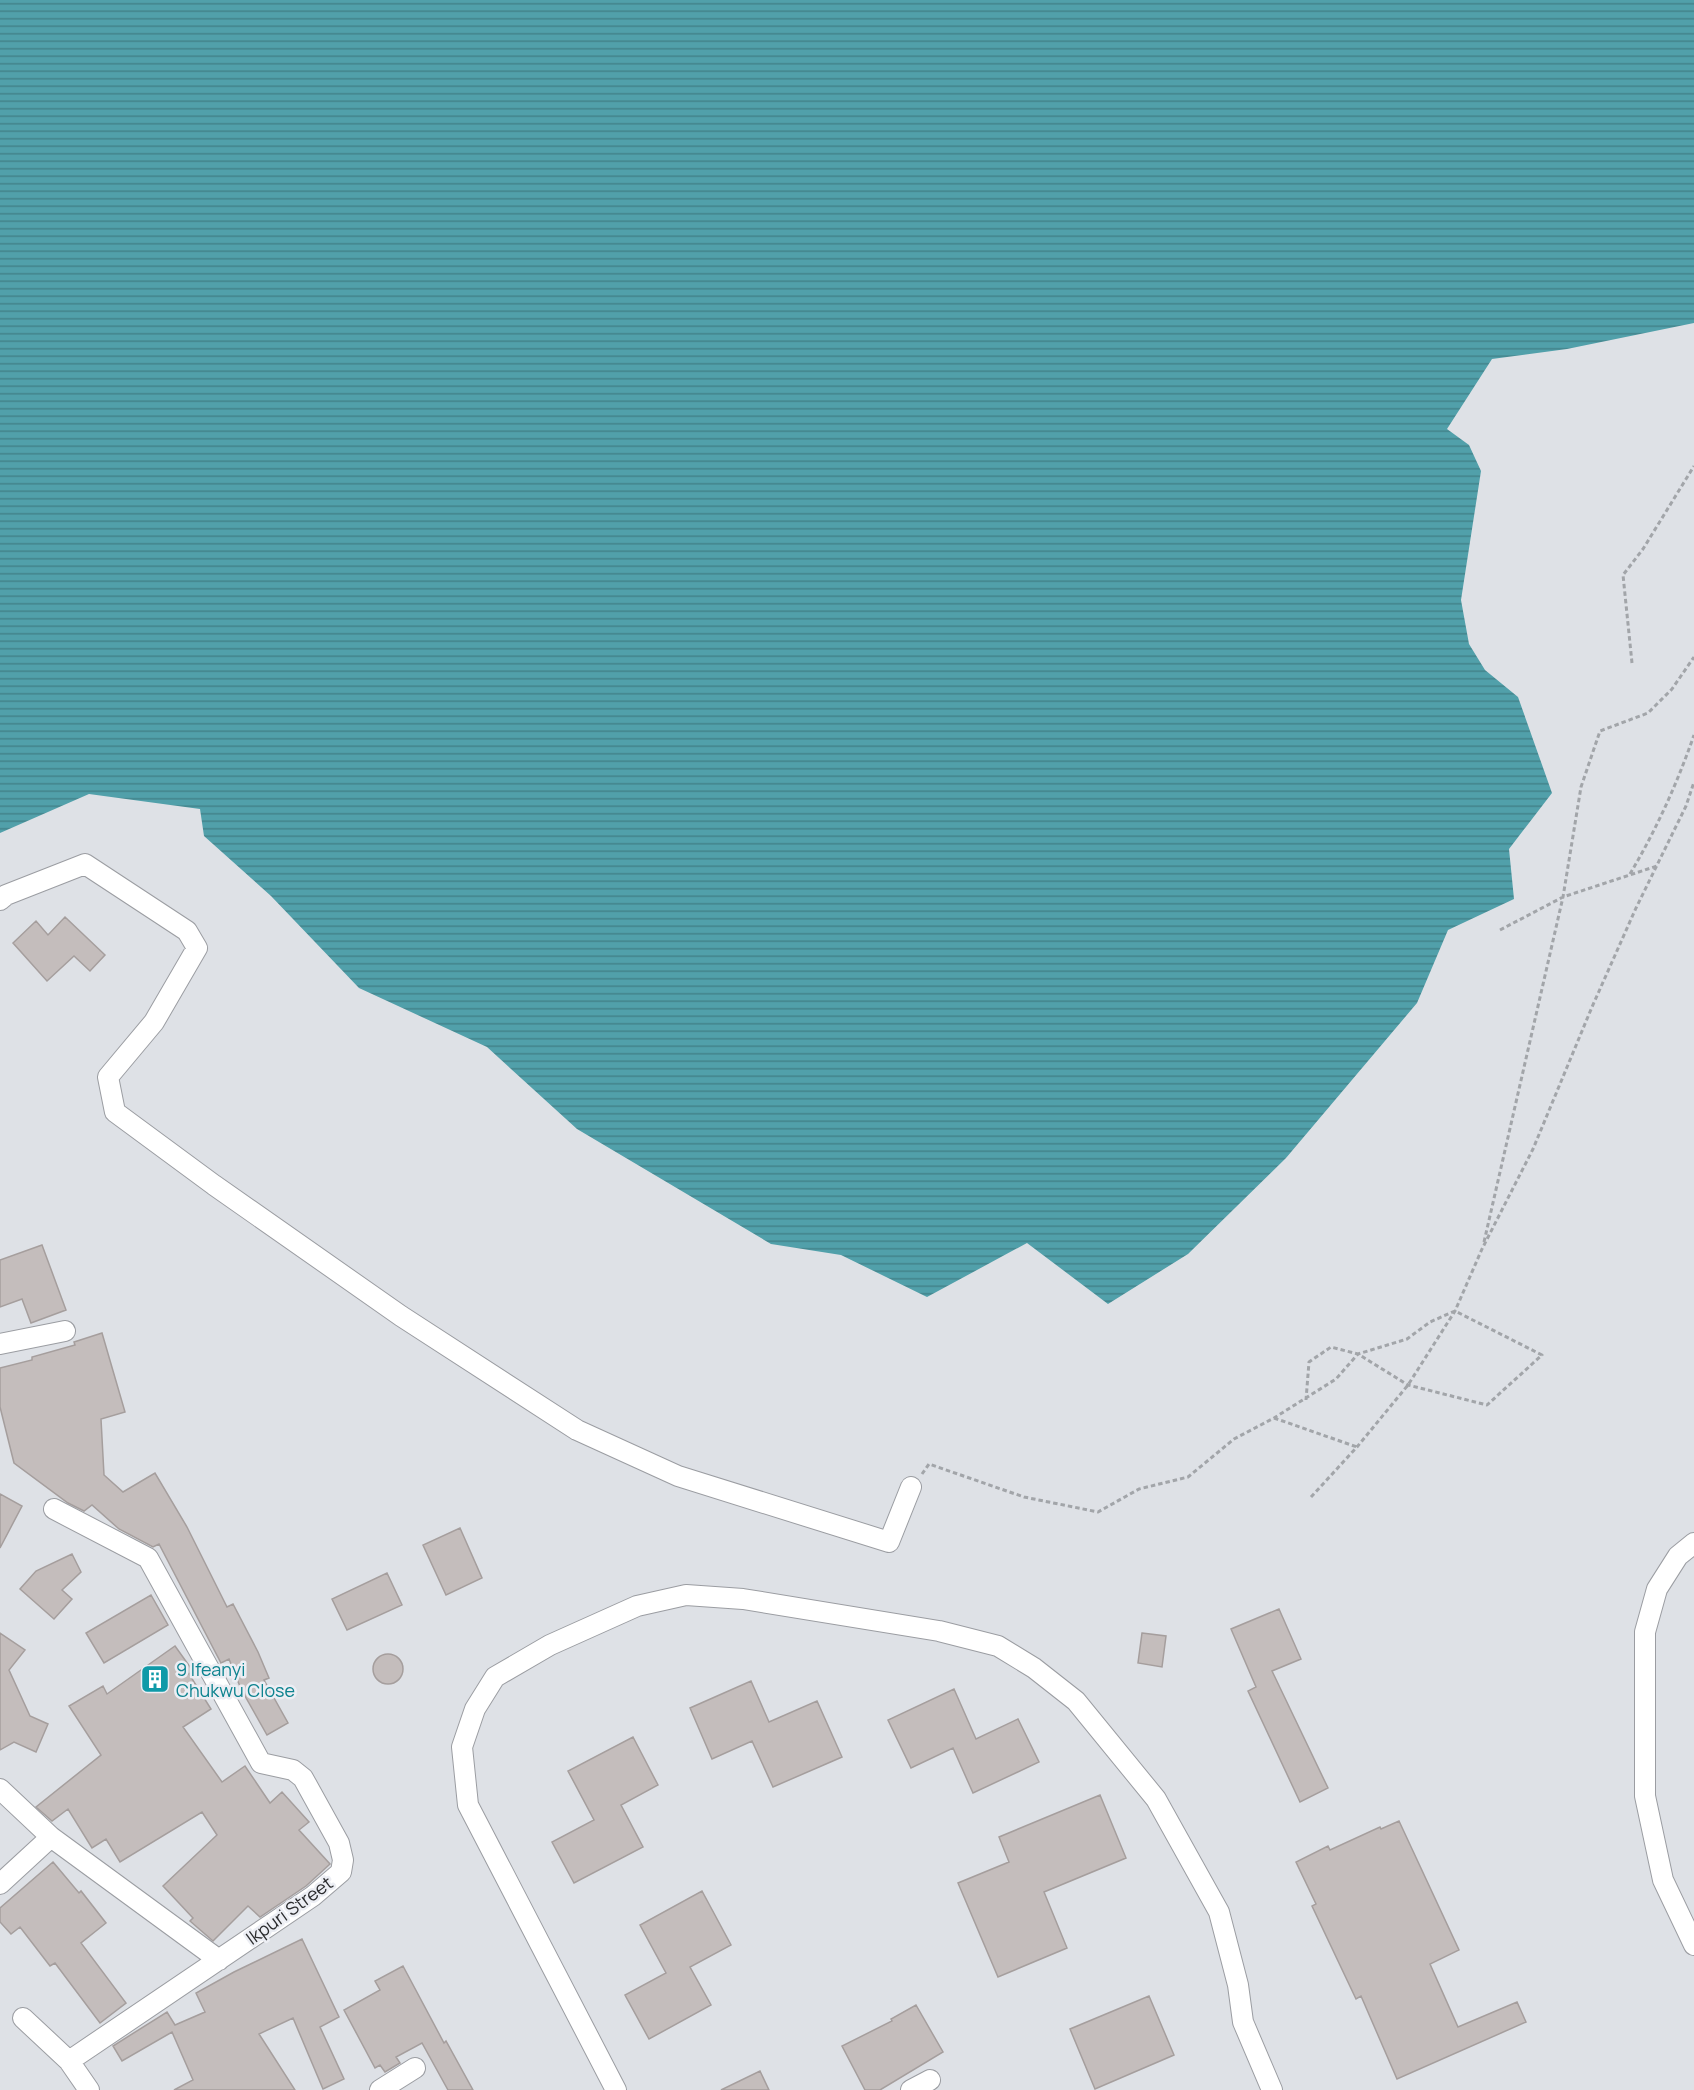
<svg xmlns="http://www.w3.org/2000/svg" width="1694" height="2090" font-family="Manrope,sans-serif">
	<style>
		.water { fill: url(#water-rules) }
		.building { fill: #c4bdbc; stroke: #a59e9d; stroke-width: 1.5 }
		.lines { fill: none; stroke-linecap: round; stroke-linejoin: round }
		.minor-casing { stroke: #9b9da2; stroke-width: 22 }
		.path { stroke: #a2a5a9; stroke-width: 3; stroke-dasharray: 4.5 3; stroke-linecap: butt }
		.minor { stroke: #fff; stroke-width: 20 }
		.labels { text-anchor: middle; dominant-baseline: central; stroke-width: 5; stroke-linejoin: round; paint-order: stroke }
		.culture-label { font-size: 18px; fill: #0d838f; stroke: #eceef4; text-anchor: start }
		.street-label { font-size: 18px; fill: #2b2c2e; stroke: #eceef4 }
	</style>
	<defs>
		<pattern id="water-rules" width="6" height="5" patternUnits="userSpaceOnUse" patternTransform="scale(1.5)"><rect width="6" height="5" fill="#51a0aa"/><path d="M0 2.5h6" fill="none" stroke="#43838b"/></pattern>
	</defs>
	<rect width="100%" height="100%" fill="#dee1e6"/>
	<path class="water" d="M0,0h1694v323l-127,26 -75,10 -45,70 22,16 12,26 -20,129 8,44 16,26 33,27 34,96 -43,56 5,50 -66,31 -31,73 -131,155 -98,96 -80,50 -81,-61 -100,54 -86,-42 -70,-11 -194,-115 -90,-82 -128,-59 -88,-92 -67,-60 -4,-27 -111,-15 -89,39z"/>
	<path class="building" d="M65,917l40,38 -15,16 -16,-15 -27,25 -34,-38 23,-22 12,14z
		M42,1245l24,65 -35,13 -9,-24 -22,8v-47z
		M102,1333l23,79 -24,7 3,56 19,17 32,-19 32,54 40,80 6,-3 25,48 11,26 -5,2 24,43 -21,12 -26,-46 -12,-30 -8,4 -62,-119 -6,3 -34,-18 -27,-24 -8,6 -16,-8 -54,-40 -14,-56v-39l32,-8v-3l43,-12 -1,-3z
		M0,1494l22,12 -22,42z
		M460,1528l22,50 -36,17 -23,-50z
		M72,1554l9,18 -19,18 10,9 -18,20 -34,-30 16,-18z
		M387,1573l15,32 -55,25 -15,-31z
		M151,1595l17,30 -64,38 -18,-30z
		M1279,1609l22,50 -29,12 56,117 -28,14 -52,-111 8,-4 -25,-58z
		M0,1633l25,17 -16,20 21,46 18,8 -12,28 -22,-10 -14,8z
		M1142,1633l24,3 -4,31 -24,-4z
		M175,1646l18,25 -4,3 22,35 -28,18 39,55 23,-16 25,37 12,-11 27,30 -10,8 31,34 -24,22 -46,31 -12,-11 -35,35 -23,-20 3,-3 -30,-32 54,-51 -15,-23 -82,50 -14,-23 -14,9 -24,-39 -16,12 -16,-14 65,-52 -32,-49 34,-20 4,8z
		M373 1669a15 15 0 1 1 30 0a15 15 0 1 1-30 0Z
		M751,1681l18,41 48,-21 25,56 -69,30 -21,-46 -40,18 -22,-51z
		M954,1689l22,50 42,-20 21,43 -66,31 -20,-45 -42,20 -23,-48z
		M633,1737l25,48 -37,20 22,42 -69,36 -22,-41 42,-22 -26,-49z
		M1100,1795l26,63 -82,34 23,56 -69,29 -40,-94 51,-21 -10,-25z
		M1399,1821l60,129 -29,14 28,63 59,-25 9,20 -129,57 -36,-83 -5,3 -44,-93 4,-2 -20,-42 32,-16 2,4 50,-23 1,2z
		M53,1862l26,31 2,-2 25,32 -25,20 45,60 -26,20 -45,-60 -5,3 -30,-39 -9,7 -11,-12v-14z
		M702,1891l29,54 -41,22 21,38 -62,34 -24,-44 41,-22 -26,-48z
		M302,1939l37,78 -19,10 24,52 -21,10 -30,-71 -34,16 36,56h-121l19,-10 -21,-48 -50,29 -9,-15 54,-34 8,13 30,-13 -9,-19 38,-21z
		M403,1966l41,77 2,-2 27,49h-25l-26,-47 -26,14 4,6 -15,9 -5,-7 -5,3 -31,-58 36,-20 -5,-9z
		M1149,1996l25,59 -79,34 -25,-60z
		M916,2005l27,47 -63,38h-15l-23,-44 50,-25 -1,-2z
		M760,2071l9,19h-48z"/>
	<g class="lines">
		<g class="minor-casing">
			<path id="minor" d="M0,900l6,-5 79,-31 102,67 10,17 -43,74 -46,55 7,35 99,73 187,131 176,114 101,46 211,66 22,-55
				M0,1344l65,-13
				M54,1509l94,49 113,205 32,7 10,8 36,65 4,17 -2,12 -28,24 -244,165
				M1694,1543l-16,13 -21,33 -12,43v164l18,84 31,65
				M0,1789l51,48 168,123
				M0,1884l51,-47
				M23,2018l46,43 20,29
				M380,2090l35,-22
				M616,2090l-148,-285 -6,-58 13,-38 20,-32 55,-32 87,-39 49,-11 57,4 196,32 59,15 36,22 42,33 80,98 63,113 19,73 5,37 29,68
				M911,2090l19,-10"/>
		</g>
		<path class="path" d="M1632,663l-9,-88 20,-26 51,-83
			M1630,874c26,-44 47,-90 64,-139
			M1500,930l63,-33 94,-31
			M1484,1242l79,-345 18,-110 19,-56 48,-18 24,-24 22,-32
			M1274,1418l83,29
			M922,1474l7,-10 95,33 74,15 41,-23 49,-12 46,-38 40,-21 62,-39 22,-25 49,-15 23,-17 25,-11 87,44 -55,50 -79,-20 -50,-31 -27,-7 -22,15 -3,38
			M1311,1497l46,-50 51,-62 47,-74 27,-62 51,-100 59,-142 44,-99 50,-102 8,-24"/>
		<use href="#minor" class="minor"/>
	</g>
	<defs>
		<g id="building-square" transform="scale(1.5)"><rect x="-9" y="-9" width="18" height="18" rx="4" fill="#0f9aa8" stroke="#eceef4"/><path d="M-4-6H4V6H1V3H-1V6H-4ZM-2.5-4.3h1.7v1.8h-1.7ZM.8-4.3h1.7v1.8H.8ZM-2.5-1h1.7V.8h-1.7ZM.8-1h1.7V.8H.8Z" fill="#fff"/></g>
	</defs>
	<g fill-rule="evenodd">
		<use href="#building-square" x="155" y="1679"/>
	</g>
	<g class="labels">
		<g class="culture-label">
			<text x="176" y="1669">9 Ifeanyi<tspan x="176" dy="21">Chukwu Close</tspan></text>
		</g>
		<g class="street-label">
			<text transform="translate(289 1910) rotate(-36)">Ikpuri Street</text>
		</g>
	</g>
</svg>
